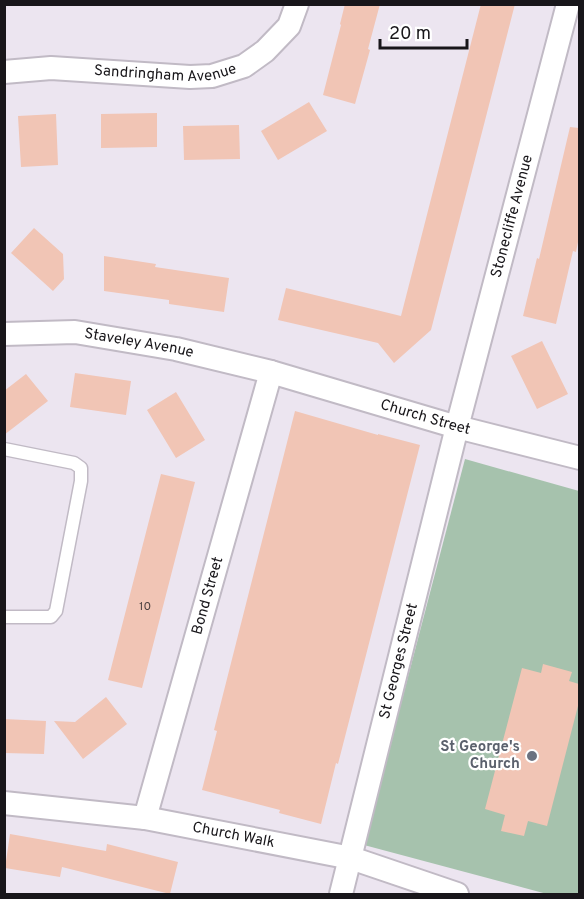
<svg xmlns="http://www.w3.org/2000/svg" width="584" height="899" font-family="Overpass,sans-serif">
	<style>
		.green { fill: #a6c2ad }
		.building { fill: #f1c5b5 }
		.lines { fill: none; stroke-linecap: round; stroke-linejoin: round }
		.service-casing { stroke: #c1bac5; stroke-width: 15 }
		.minor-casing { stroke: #c1bac5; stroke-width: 26 }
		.service { stroke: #fff; stroke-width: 12 }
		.minor { stroke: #fff; stroke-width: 22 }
		.worship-dot { fill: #6b7280; stroke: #fff; stroke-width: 2 }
		.labels { text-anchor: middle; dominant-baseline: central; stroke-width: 4.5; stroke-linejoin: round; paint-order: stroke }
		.number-label { font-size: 12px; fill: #4e4241 }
		.street-label { font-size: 15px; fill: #18161a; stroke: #fff }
		.worship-label { font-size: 15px; font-weight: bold; fill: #5b616d; stroke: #fff; text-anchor: end }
	</style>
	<rect width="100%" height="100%" fill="#ece5f0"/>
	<path class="green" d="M465,459l114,32v403h-32l-183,-49z"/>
	<path class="building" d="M345,4h35l-12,45 2,1 -15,54 -32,-9 18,-70 -1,-1z
		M481,4h34l-84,326 -37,33 -16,-20 -100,-23 8,-32 115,28z
		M309,102l18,29 -49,29 -17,-29z
		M157,113v34l-56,1v-34z
		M56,114l2,51 -37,2 -3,-51z
		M239,125l1,34 -56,1 -1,-34z
		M570,127l9,1v109l-3,15 -3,-1 -17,73 -33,-8 14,-58 2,1z
		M34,228l29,26 1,25 -11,12 -42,-38z
		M104,256l52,8 -1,3 74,11 -5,34 -55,-8v-4l-65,-9z
		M542,341l26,53 -31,15 -26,-53z
		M75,373l56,8 -5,34 -56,-8z
		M26,374l22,27 -44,34v-44z
		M176,392l29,48 -29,18 -29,-48z
		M295,411l83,24v-1l42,11 -82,319 -2,-1 -15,61 -42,-11 1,-3 -78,-20 15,-59 -3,-1z
		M161,474l34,8 -53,206 -34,-8z
		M543,664l29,8 -3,9 10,3v18l-32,124 -19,-5 -4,15 -23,-5 4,-16 -20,-6 37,-141 19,5z
		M106,697l21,27 -44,35 -29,-38 21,1z
		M4,719l42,2 -2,33 -40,-1z
		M10,834l96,17 1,-7 71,18 -8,32 -108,-27 -2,10 -55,-9z"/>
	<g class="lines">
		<g class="service-casing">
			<path id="service" d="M4,449l70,14 7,5v13l-25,130 -5,6h-47"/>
		</g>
		<g class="minor-casing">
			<g id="minor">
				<path id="s1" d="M4,72l47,-4 139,9 22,-1 32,-10 21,-15 24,-25 8,-22"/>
				<path id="s2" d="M4,334l71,-2 101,17 95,23 186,55 123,31"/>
				<path id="s3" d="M4,803l141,15 206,40 106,36"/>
				<path id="s4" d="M145,818l126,-446"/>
				<path id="s5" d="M341,894l116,-467 111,-423"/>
			</g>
		</g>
		<use href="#service" class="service"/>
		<use href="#minor" class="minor"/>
	</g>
	<circle class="worship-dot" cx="532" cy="756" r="6"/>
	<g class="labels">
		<g class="number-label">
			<text x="145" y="607">10</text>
		</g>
		<g class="street-label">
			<text stroke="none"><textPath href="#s1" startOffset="162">Sandringham Avenue</textPath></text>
			<text stroke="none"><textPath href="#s5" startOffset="699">Stonecliffe Avenue</textPath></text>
			<text stroke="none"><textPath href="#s2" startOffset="136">Staveley Avenue</textPath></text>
			<text stroke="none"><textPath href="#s2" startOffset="432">Church Street</textPath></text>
			<text stroke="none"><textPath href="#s4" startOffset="231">Bond Street</textPath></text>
			<text stroke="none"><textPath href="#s5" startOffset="240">St Georges Street</textPath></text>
			<text stroke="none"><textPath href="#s3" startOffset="232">Church Walk</textPath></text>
		</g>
		<g class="worship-label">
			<text x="520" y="747">St George's<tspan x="520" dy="17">Church</tspan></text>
		</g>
	</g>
	<rect width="584" height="899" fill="none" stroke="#18161a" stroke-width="12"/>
	<path d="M380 39v9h87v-9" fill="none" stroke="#18161a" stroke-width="3"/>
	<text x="389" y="39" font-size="18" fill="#18161a" stroke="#ffffff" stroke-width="4.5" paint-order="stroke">20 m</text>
</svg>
